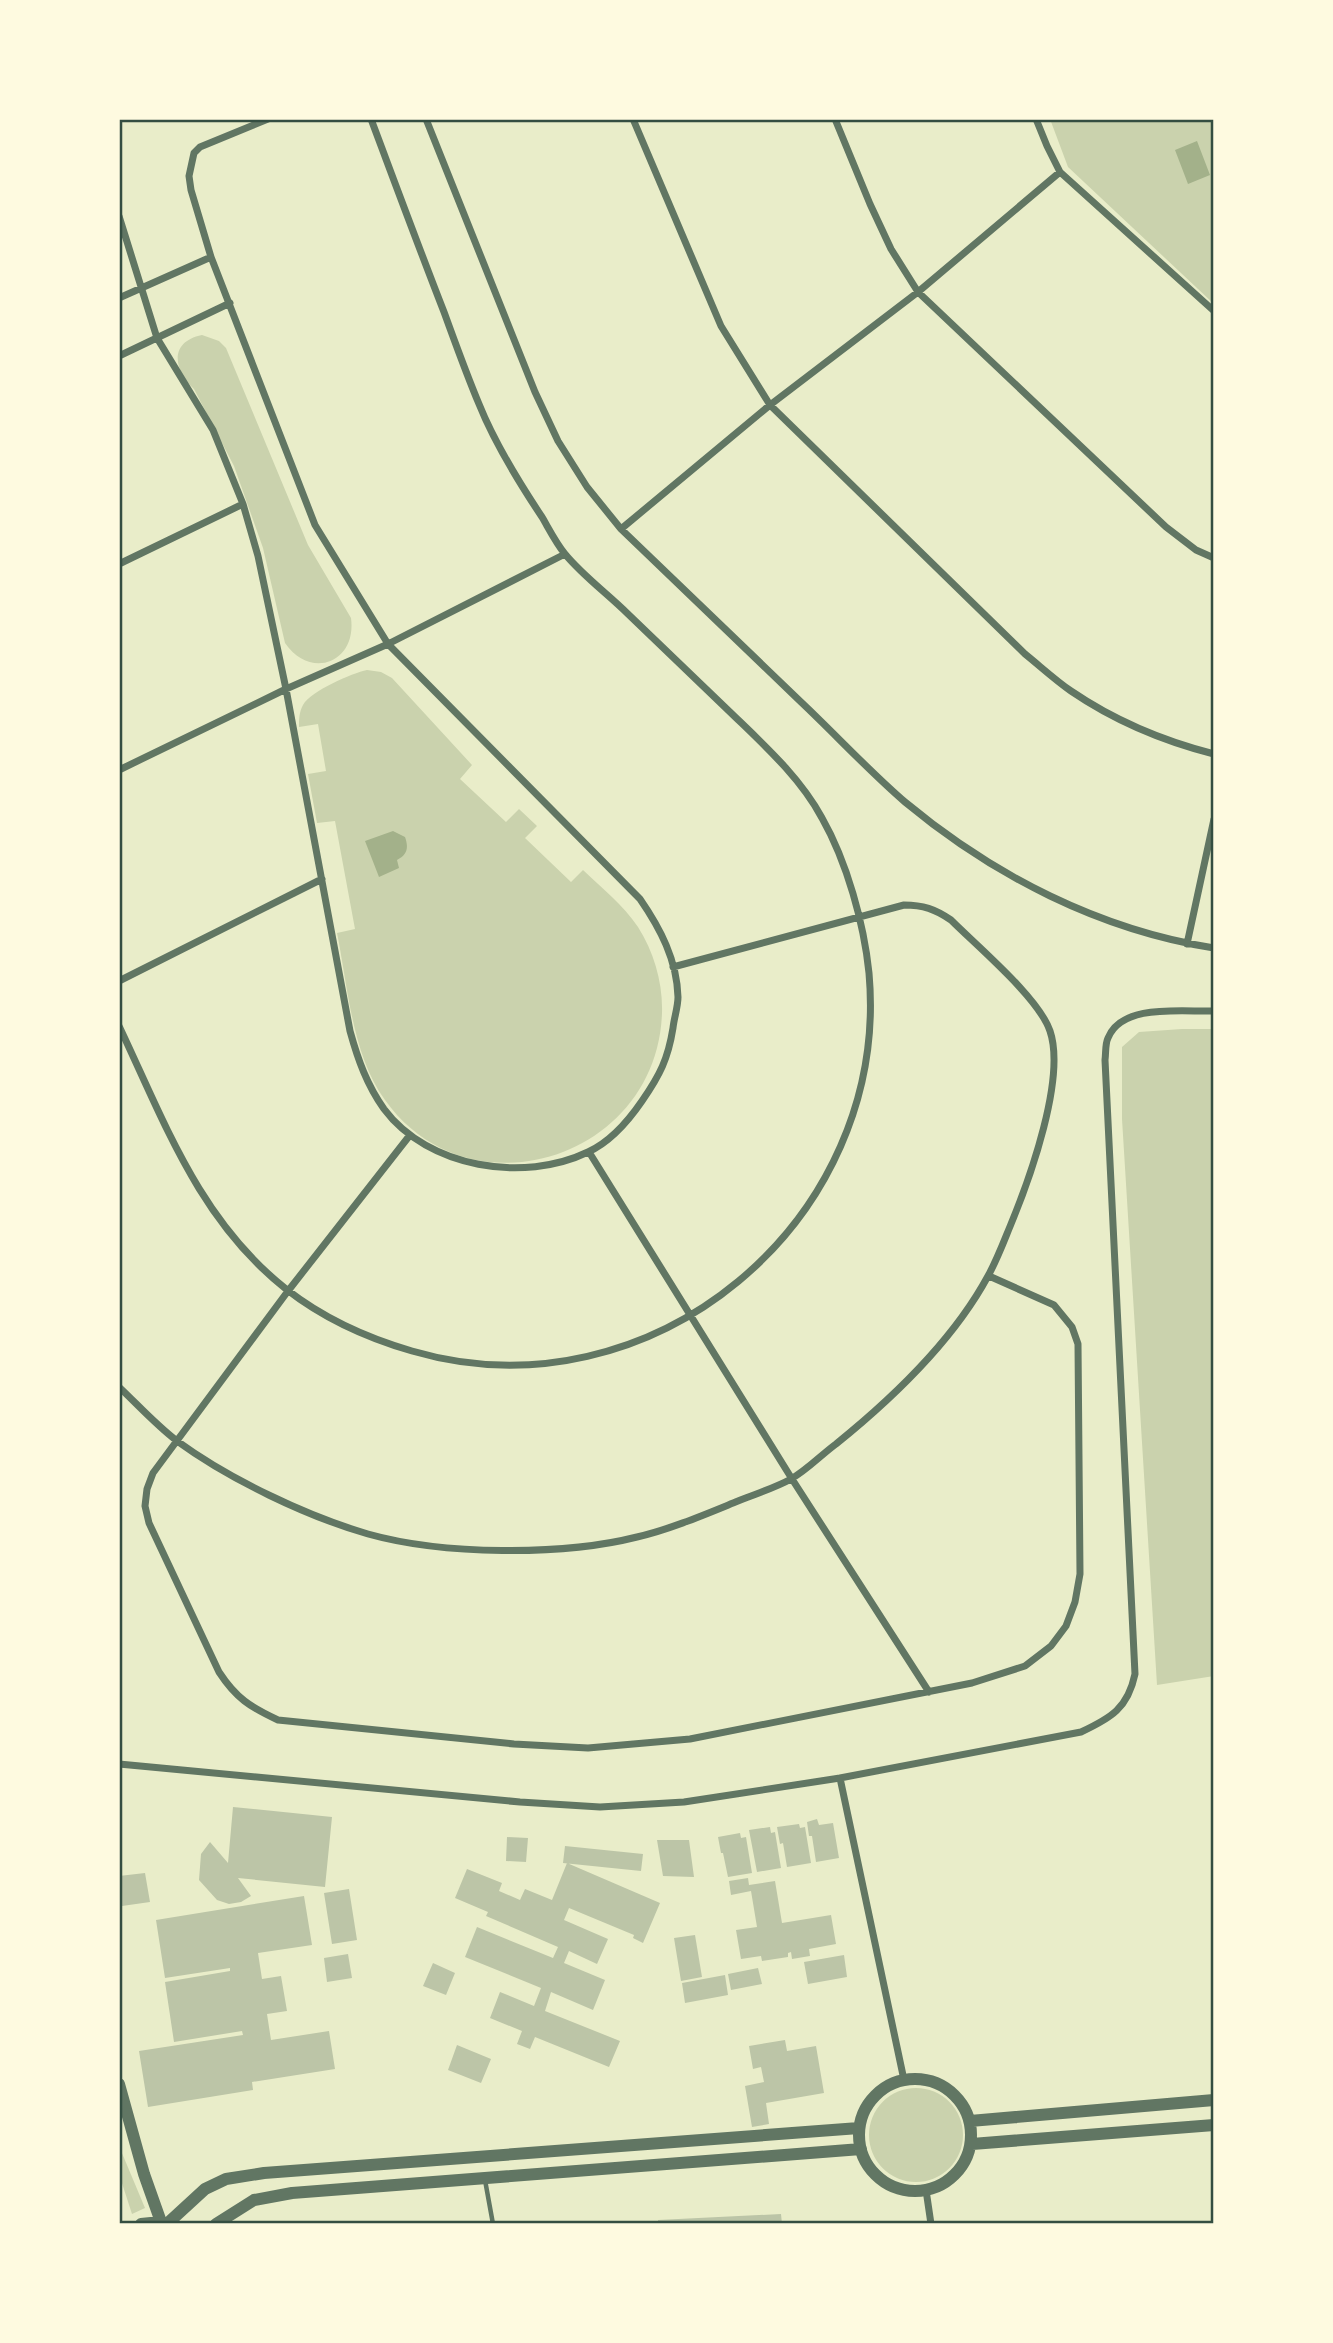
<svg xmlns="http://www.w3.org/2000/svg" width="1333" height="2343" font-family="'Exo 2',sans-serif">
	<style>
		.green { fill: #cad2ad }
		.water { fill: #a3b18a }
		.building { fill: #bcc5a7 }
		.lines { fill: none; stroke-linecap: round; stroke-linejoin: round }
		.service { stroke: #617663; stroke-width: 4.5 }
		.minor { stroke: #617663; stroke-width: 7 }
		.tertiary { stroke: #617663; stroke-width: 12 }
		.neatline { fill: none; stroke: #344e41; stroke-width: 2.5 }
	</style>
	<rect width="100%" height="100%" fill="#e9edc9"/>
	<path class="green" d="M1050,119h164v185l-146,-137z
		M202,335l17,6 7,7 82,197 43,73c6,45 -41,62 -66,25l-22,-95 -29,-82 -40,-77c-20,-18 -26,-47 8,-54z
		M367,670l14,2 11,6 80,87 -12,14 46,43 13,-13 18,17 -12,12 46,44 12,-12c19,18 40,35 55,57 16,25 25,56 24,86 -5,146 -193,205 -277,87 -33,-45 -37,-113 -48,-167l18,-4 -20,-108 -18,2 -9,-49 18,-3 -8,-47 -19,3c0,-7 0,-15 4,-22 8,-14 49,-32 64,-35z
		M1182,1029h32v647l-57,9 -35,-566v-72l17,-15z
		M869 2135a47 47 0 1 1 94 0a47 47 0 1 1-94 0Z
		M119,2146l26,62 -13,6 -13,-40z"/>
	<path class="water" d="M1197,141l13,34 -22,9 -13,-34z
		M393,831l12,6c4,11 2,18 -8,23l2,8 -20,9 -14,-36z"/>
	<path class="building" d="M233,1807l99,10 -7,70 -87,-9 13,18 -10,6 -12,2 -12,-4 -18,-20 2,-26 9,-12 18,21z
		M817,1819l2,6 14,-2 6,35 -23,4 -4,-26h-3l-2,-14z
		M799,1824l1,4 5,-1 6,36 -24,4 -4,-24 -3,1 -3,-17z
		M770,1827l1,6 4,-1 6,36 -24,4 -8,-42z
		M740,1833l1,5 5,-1 6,36 -24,4 -5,-24h-2l-3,-16z
		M507,1837l21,1 -2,24 -20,-1z
		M657,1840h32l5,37 -31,-1z
		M565,1846l78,8 -2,17 -78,-8z
		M567,1863l93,40 -17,40 -10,-5 1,-3 -65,-27 -5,12 44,19 -11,25 -28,-13 -5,12 41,17 -12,30 -42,-18 -6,19 75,30 -11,26 -74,-30 -5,12 -13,-5 5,-13 -32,-13 10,-26 34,14 7,-18 -76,-31 12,-30 76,31 5,-11 -72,-31 2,-4 -33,-14 12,-29 35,14 -3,8 21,9 5,-11 27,11z
		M145,1873l5,29 -28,4 -1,-8h-2v-22z
		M748,1878l1,7 26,-4 7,42 49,-8 5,29 -27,5 1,7 -18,3 -1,-7 -3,1v4l-26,4 -1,-5 -20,3 -5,-29 21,-3 -6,-36 -20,4 -2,-14z
		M349,1889l8,51 -25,4 -8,-51z
		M304,1896l8,49 -54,8 4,26 19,-3 6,35 -20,3 4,26 58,-9 6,38 -83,13 1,8 -105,17 -9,-56 104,-16 -1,-4 -68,11 -9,-60 65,-11v-3l-65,10 -9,-58z
		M695,1935l7,42 -21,4 -7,-43z
		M348,1954l4,24 -25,4 -3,-24z
		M844,1955l3,22 -39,7 -4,-22z
		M433,1963l22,10 -9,22 -23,-9z
		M758,1968l4,16 -31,6 -3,-16z
		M725,1975l3,20 -43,8 -3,-20z
		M785,2040l2,11 29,-5 8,47 -58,10 3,21 -17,3 -7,-41 19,-4 -3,-15 -8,2 -4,-23z
		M457,2045l34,14 -10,24 -33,-13z
		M781,2214l1,10h-124v-4z"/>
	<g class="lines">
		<path class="service" d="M485,2180l8,44"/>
		<path class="minor" d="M426,119l109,273 23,49 29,46 34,42c60,58 120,116 180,173 35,33 68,69 104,100 89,74 195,128 309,146
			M633,119l88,207 49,79 255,249c15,12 30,26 46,37 44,30 92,50 143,63
			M835,119l35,85 21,45 27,43 248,235 30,23 18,8
			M1036,119l11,27 13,26 154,139
			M119,216l38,122 56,92 30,74 15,52 28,133 64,342c8,29 17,54 34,78 44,59 140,74 204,43 22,-10 41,-32 54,-51 18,-26 26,-42 31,-73 1,-10 5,-21 5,-31 -1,-37 -18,-69 -38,-98l-252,-255 -73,-119 -104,-268 -20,-67 -2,-14 5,-23 6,-6 68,-28
			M119,298l92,-41
			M119,356l111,-53
			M621,529l149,-124 148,-113 142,-120
			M119,564l124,-60
			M119,770l167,-81 102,-45 177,-90
			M1187,944l27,-125
			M119,981l203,-102
			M119,1026c46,97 80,194 167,263 37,29 81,49 126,62 239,70 479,-130 457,-378 -5,-49 -22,-111 -47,-155 -22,-41 -59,-74 -92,-106 -34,-33 -68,-65 -102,-98 -20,-20 -45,-38 -63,-60 -9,-11 -16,-25 -23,-37 -24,-36 -47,-73 -63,-113 -13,-31 -24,-62 -35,-92 -25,-64 -49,-129 -73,-193
			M410,1135l-122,156 -135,182 -6,16 -2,17 4,17 70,149c17,26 31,35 59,48l236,24 74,4 102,-9 282,-56 53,-17 26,-20 15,-20 9,-24 5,-28 -2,-230 -6,-17 -18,-22 -65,-29
			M589,1152l203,327 137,213
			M119,1387c19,18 37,38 58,54 52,38 129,75 191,93 75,21 194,22 269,3 34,-8 69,-23 101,-36 17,-7 37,-13 53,-22 16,-9 30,-24 45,-35 57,-46 117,-103 152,-168 9,-16 16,-35 23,-52 19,-46 55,-146 39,-193 -11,-33 -72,-84 -99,-111 -16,-11 -28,-15 -47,-15l-231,62
			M119,1764l401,38 80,5 84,-5 156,-24 241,-46c30,-14 47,-24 54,-58l-30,-614c1,-7 0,-16 3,-22 14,-35 74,-26 106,-27
			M840,1778l64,302
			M926,2190l5,34"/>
		<path class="tertiary" d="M859 2135a56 56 0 1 1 112 0a56 56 0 1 1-112 0Z
			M119,2084l25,90 17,48
			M970,2121l244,-21
			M972,2144l242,-19
			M168,2223l37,-34 21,-10 38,-6 595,-45
			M141,2224l20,-2 8,2
			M216,2224l38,-24 38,-7 569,-44"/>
	</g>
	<rect width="1333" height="2343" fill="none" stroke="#fefae0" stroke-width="242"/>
	<rect x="121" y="121" width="1091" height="2101" class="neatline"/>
</svg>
